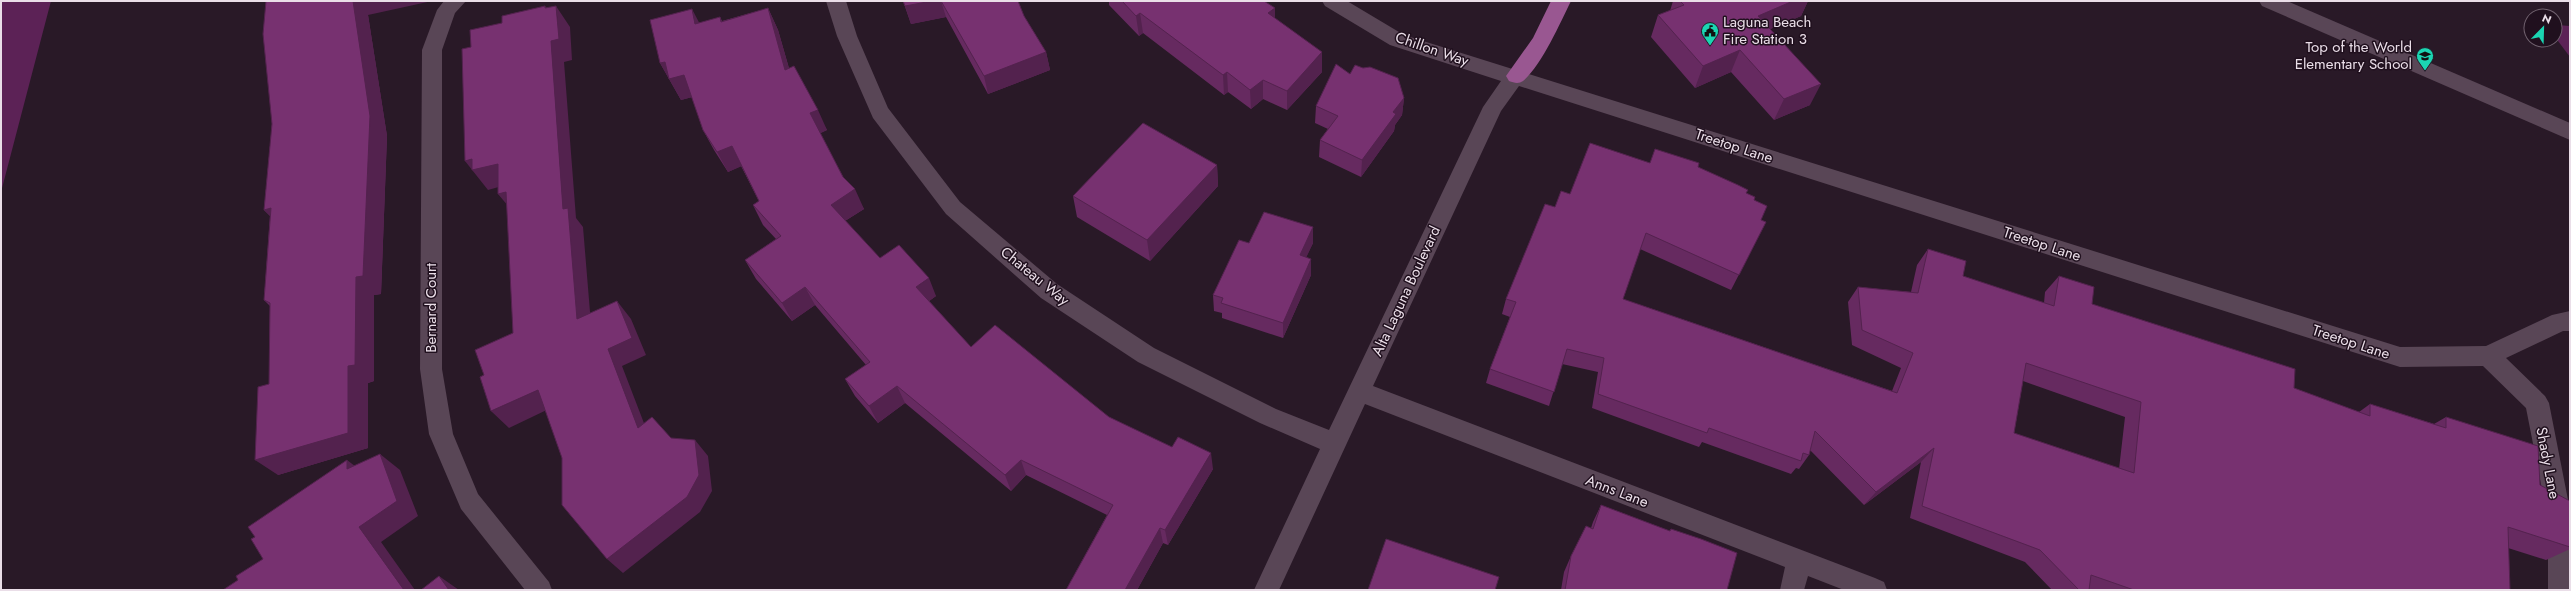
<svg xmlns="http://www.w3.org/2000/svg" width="2571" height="591" font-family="Jost,sans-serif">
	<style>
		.green { fill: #5c2256 }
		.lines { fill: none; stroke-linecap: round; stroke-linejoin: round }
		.minor { fill: #594656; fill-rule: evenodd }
		.major { fill: #995791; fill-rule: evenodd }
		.wall { fill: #662a60; fill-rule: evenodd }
		.shaded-wall { fill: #53224e }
		.building { fill: #773170; stroke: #53224e; fill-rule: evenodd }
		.labels { text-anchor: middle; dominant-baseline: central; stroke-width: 3; stroke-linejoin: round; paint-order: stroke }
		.poi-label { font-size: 15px; fill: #eadee8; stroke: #20101e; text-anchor: start }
		.street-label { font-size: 15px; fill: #eadee8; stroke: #20101e }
	</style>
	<rect width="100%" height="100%" fill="#291927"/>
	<path class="green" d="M1,1h50l-50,191z
		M2557,25l13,1v31l-15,-20v-5l6,1z"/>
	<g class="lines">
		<path class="minor" d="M444,1h22l-11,12 -13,37v319l11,65 25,60 71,88 3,8h-27l-64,-81 -32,-75 -9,-65 2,-319 15,-40z
			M826,1h20l11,35 31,72 72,94 97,82 97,64 122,61 53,21 154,-323 18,-26 -111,-36 -65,-39 -3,-5h25l57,34 996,312 86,-1 66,-31 18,-4v20h-7l-57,27 39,38 4,7 21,107v80h-22v-70l-22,-112 -43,-42 -83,1 -881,-281 -18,25 -128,275 502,192 9,4 3,8h-43l-36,-14 -4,14h-24l5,-23 -420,-163 -86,186h-25l66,-141 -60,-26 -122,-61 -97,-64 -95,-84 -73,-96 -36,-82z
			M2259,1h28l283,122v17l-308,-134z"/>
		<path class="major" d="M1551,1h20c-11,22 -29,64 -48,80 -4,3 -9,2 -14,0l-3,-5 27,-38z"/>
	</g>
	<path class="wall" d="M903,1h115l6,15 22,36 4,18 -62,24 -42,-77 -35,7z
		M1109,1h155l11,17 47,54 -35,38 -24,-11 -12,10 -23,-17 -4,3 -81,-62 -4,3 -30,-31z
		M1673,1h135l-7,15 -31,13 40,76 -36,15 -43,-48 -36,16 -44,-51 7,-22 12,-4z
		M768,8l10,22 11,38 38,62 -7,3 23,44 21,32 -19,12 35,37 56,38 -7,5 42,46 138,70 104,52 -45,76 -5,-2 -26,47h-71l41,-75 -81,-40 -15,16 -106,-88 -27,20 -23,-27 -10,-17 21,-14 -51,-60 -23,16 -36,-42 -11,-19 31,-21 -13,-14 -10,-20 6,-4 -18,-35 -13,6 -14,-22 -11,-20 -11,-33 -11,3 -21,-37 39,-40 21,-6 2,4z
		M368,15l19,121 -6,158 -7,1v86l-6,2v65l-90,27 -9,-91 1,-78 -6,-6 6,-84 -6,-6 8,-86z
		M1350,74l54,24 -2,17 -7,10 -1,6 -33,46 -42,-20 1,-17 8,-11 -13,-6 1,-17z
		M1650,163l48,4 48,26 8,7 7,20 5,2 -35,68 -91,-41 -17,50 269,92 9,-23 -49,-23 -4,-43 10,-15 53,5 6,-27 11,-16 35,27 81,27 1,-11 14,-16 33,28 202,84 65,24 11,-8 64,20 12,-7 94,68 30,16v48l-24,11 -38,-12 2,42h-458l-27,-28 -115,-44 11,-56 -57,43 -54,-55 -1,5 -10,14 -3,-1 -5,6 -89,-32 -3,5 -107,-39 6,-36 -36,-8 -13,42 -63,-23 4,-14 20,-52 -8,-3 4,-15 49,-92 15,-13zM2023,381l102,36 -6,52 -105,-36z
		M1217,165l1,21 -68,75 -73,-44 -4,-21z
		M1313,227v16l-7,14 5,18 -28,63 -61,-20v-5l-8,-2 -1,-16 36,-52z
		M1601,505l69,26 1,-2 56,61h-166l3,-18 7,-16 20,-28 2,-6z"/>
	<path class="shaded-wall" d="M353,1h79l-64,14 19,121 -6,158 -7,1v86l-6,2v65l-90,27 -23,-15 93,-94z
		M932,1h9l5,16 -35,7 -6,-18z
		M1793,1h15l-7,15 -52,22 9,-22z
		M545,6l13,19 -2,-19 14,21 2,33 -8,2 12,156 7,9 9,109 -15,-17 -14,-110 -12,-168 -6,-33z
		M768,8l10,22 17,60 -10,-20z
		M1275,8v20l-7,-15z
		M692,9l11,21 -8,-6z
		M1140,13l3,20 -4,3 -3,-20z
		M1740,50l-9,22 -36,16 8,-22z
		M1046,52l4,18 -62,24 -4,-18z
		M1322,52v20l-35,38v-19z
		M665,62l19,13 12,21 -15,4 -21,-37z
		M1227,72l1,20 -4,3 -1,-20z
		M1263,80v19l-12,10 -1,-19z
		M1821,84l-11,21 -36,15 10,-21z
		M1404,98l-2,17 -7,10 -1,6 -33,46 1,-17 31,-48z
		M818,110l9,20 -8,4 -9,-21z
		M732,146l10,20 -14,6 -11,-20z
		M472,159l26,5 15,19 -25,7 -23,-29z
		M1217,165l1,21 -68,75 -3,-21z
		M855,189l9,20 -24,15 -9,-19z
		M506,192l8,21 -16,-19z
		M271,208l13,20 -20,-18z
		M1313,227v16l-13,28v-16z
		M1311,259v16l-28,63v-15z
		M929,278l7,18 -12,9 -8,-18z
		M805,287l10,18 -23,16 -10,-18z
		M617,301l14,18 15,36 -24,11 30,78 -14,-16 -30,-79z
		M897,386l8,17 -27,20 -9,-17z
		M538,390l17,16 -46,22 -18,-17z
		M695,440l13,16 4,35 -12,21 -77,61 -16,-14z
		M1934,448l-13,14 -57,43 12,-13z
		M1211,453l2,16 -45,76 -3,-15z
		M380,454l20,16 18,46 -37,26 34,48h-11l-45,-63z
		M347,460l21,16 -21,-7z
		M1021,460l5,15 -15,16 -6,-16z
		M1160,528l3,15 -26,47h-12z
		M439,576l20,14h-10z"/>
	<path class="building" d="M266,1h87l17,115 -7,160 -7,1 -1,88 -7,1v67l-93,27 3,-73 11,-3 1,-81 -6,-3 7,-92 -7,2 8,-86 -9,-90z
		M903,1h29l-27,5z
		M941,1h77l6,15 22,36 -62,24z
		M1122,1h142l11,7 -7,5 54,39 -35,39 -24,-11 -13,10 -23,-18 -4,3 -83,-62 -4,3z
		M1680,1h113l-35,15 63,68 -37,15 -44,-49 -37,16 -45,-51 26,-10z
		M545,6v2l11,-2 3,33 -8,2 12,168 5,-1 9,111 40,-18 15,37 -24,11 30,79 14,-11 19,21 24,2 4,35 -12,22 -80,62 -45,-54v-47l-24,-68 -47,21 -11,-34 4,-2 -9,-25 38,-17 -7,-141 -8,2v-30l-26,6v-11l-7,2 -3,-112 9,-2 -1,-17 32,-7v-7z
		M768,8l17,62 9,-4 24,44 -8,3 33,64 12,12 -24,16 49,53 19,-13 30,33 -13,9 55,60 24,-22 114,92 63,30 6,-10 33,16 -46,77 -5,-2 -35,62h-59l47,-85 -92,-45 -16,15 -108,-89 -28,20 -24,-27 25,-17 -65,-75 -23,16 -37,-43 36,-24 -28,-31 6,-4 -27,-55 -15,6 -14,-22 -19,-55 -15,4 -4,-17 -5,1 -10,-43 42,-11 3,15 25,-7 1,5z
		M1336,64l14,10 5,-9 8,3 7,-1 28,11 6,20 -11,14 3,2 -34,46 -42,-20 18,-24 -22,-10z
		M1143,123l74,42 -70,75 -74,-44z
		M1590,143l60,20 5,-14 44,14 -1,4 40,18 10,5 -2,3 9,4 -1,3 13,6 -6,14 5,2 -27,53 -93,-42 -23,66 274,94 16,-40 -51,-23 -4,-43 60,6 10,-44 38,12 -3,15 91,30 5,-30 35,11 -2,17 203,65 -1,19 76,28v-12l76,24v-11l92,29 2,39 30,16v46l-62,-20 2,63h-376l-43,-15 -2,15h-10l-39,-40 -118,-44 12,-58 -58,44 -61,-61 -6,24 -6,-2 -2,8 -92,-33 -2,5 -109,-39 6,-36 -37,-9 -13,43 -64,-23 26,-67 -10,-3 39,-95 10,3 6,-16 9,3zM2026,363l115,39 -7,71 -120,-40z
		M1264,212l49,15 -13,28 11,4 -28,64 -62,-20 2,-5 -10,-3 26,-55 10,3z
		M380,454l17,47 -38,26 45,63h-181l15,-10 -2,-4 27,-17 -12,-20 4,-2 -7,-10 99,-67v9z
		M1601,505l69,26 1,-2 30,10 36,14 -10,37h-162l6,-34 15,-30 7,3z
		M1386,539l113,38 -4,13h-127z
		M439,576l10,14h-28z"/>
	<defs>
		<g id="civic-pin" transform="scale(0.9)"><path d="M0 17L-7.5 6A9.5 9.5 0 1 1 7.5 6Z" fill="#1bd5b2" stroke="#20101e"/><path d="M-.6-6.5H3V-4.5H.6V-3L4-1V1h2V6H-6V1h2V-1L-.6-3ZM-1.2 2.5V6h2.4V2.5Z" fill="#111"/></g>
		<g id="school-pin" transform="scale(0.9)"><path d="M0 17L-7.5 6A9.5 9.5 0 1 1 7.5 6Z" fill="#1bd5b2" stroke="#20101e"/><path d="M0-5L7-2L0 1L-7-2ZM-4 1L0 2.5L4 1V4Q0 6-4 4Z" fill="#111"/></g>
	</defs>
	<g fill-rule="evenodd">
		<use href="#civic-pin" x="1710" y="31"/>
		<use href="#school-pin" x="2425" y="56"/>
	</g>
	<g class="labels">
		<g class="poi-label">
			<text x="1723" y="22">Laguna Beach<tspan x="1723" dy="17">Fire Station 3</tspan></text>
			<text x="2412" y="47" text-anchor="end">Top of the World<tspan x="2412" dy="17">Elementary School</tspan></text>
		</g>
		<g class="street-label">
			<text transform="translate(1432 49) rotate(19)">Chillon Way</text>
			<text transform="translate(1734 146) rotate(18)">Treetop Lane</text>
			<text transform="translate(2042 244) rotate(18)">Treetop Lane</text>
			<text transform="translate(1035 276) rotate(39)">Chateau Way</text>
			<text transform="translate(1406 291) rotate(-65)">Alta Laguna Boulevard</text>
			<text transform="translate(431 308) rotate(-90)">Bernard Court</text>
			<text transform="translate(2351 342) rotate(18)">Treetop Lane</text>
			<text transform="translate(2548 463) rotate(79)">Shady Lane</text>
			<text transform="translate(1617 491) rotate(21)">Anns Lane</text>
		</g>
	</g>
	<rect width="2571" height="591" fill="none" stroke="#eadee8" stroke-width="4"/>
	<g transform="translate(2543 28) rotate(23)"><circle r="19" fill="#20101e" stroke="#71626f"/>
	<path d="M0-3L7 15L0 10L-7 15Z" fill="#1bd5b2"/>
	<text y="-6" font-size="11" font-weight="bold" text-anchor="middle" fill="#eadee8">N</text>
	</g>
</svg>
